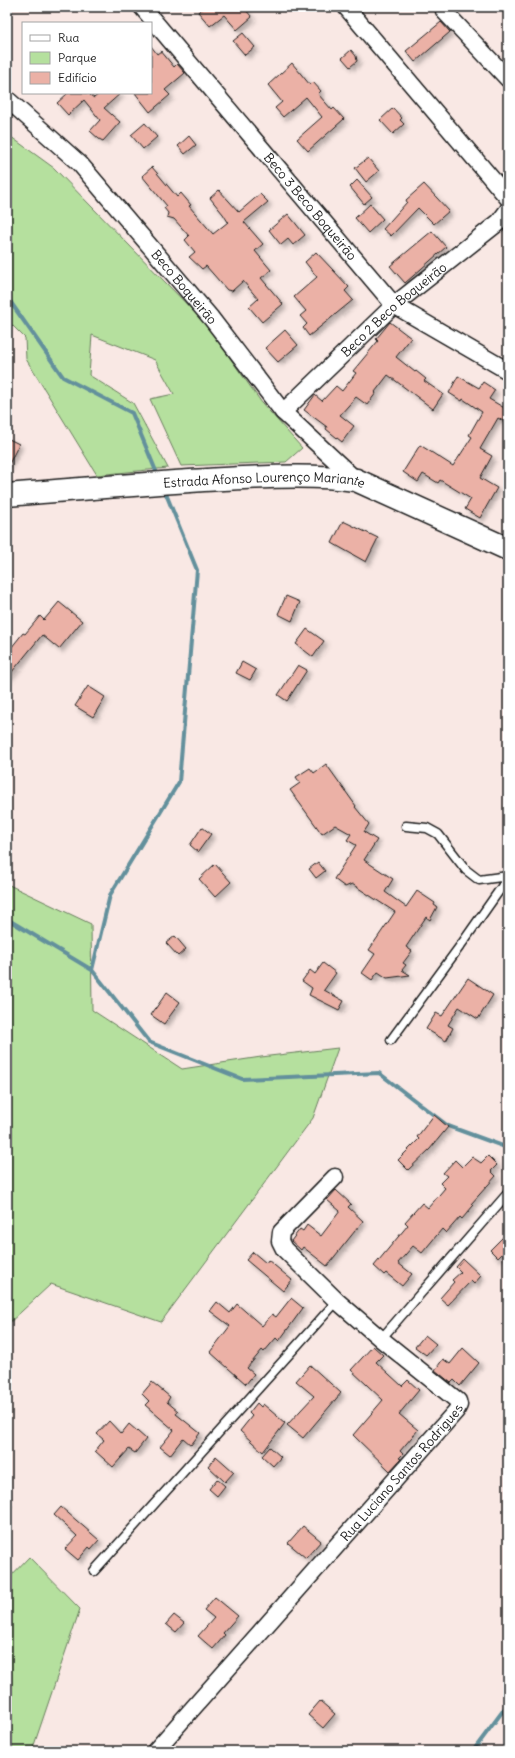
<svg xmlns="http://www.w3.org/2000/svg" width="515" height="1758" font-family="Delius,sans-serif">
	<style>
		.green { fill: #b5e09e; stroke: #687e5d }
		.lines { fill: none; stroke-linecap: round; stroke-linejoin: round }
		.stream { stroke: #63909c; stroke-width: 4 }
		.building { fill: #ebb1a6; stroke: #1c1c1c; filter: url(#shadow) }
		.lane-casing { stroke: #1c1c1c; stroke-width: 11 }
		.street-casing { stroke: #1c1c1c; stroke-width: 19 }
		.secondary-casing { stroke: #1c1c1c; stroke-width: 25 }
		.lane { stroke: #fff; stroke-width: 8 }
		.street { stroke: #fff; stroke-width: 16 }
		.secondary { stroke: #fff; stroke-width: 22 }
		.labels { text-anchor: middle; dominant-baseline: central; stroke-width: 3; stroke-linejoin: round; paint-order: stroke }
		.street-label { font-size: 13px; fill: #1c1c1c; stroke: #fff }
	</style>
	<defs>
		<filter id="shadow"><feDropShadow dx="3.5" dy="3.5" stdDeviation="2" flood-color="#0004"/></filter>
	</defs>
	<rect width="100%" height="100%" fill="#f9e8e4"/>
	<filter id="ink" filterUnits="userSpaceOnUse"><feTurbulence type="fractalNoise" baseFrequency=".025" numOctaves="2"/><feDisplacementMap in="SourceGraphic" scale="8" xChannelSelector="R" yChannelSelector="G"/><feConvolveMatrix kernelMatrix="1 2 1 2 8 2 1 2 1" color-interpolation-filters="sRGB"/></filter>
	<g filter="url(#ink)">
		<path class="green" d="M7,134l47,34 151,155 57,80 40,45 -16,14 -105,4 -31,-67 24,-5 -19,-34 -63,-25 -3,40 44,28 35,65 -71,7 -71,-116 -1,-21 -18,-18z
			M7,884l84,40 1,86 90,59 79,-12 77,-9 -25,70 -152,204 -110,-38 -44,41z
			M7,1483l5,24 -5,6z
			M29,1557l51,52 -48,142h-25v-171z"/>
		<g class="lines">
			<path class="stream" d="M7,297l56,80 69,36 26,63
				M7,919l85,51 57,72 93,37 137,-6 69,53 60,22
				M92,970l18,-75 69,-113 18,-212 -33,-81
				M473,1751l35,-47"/>
		</g>
		<path class="building" d="M204,7h39l9,10 -15,13 -13,-15 -14,11 -12,-14z
			M441,22l9,10 -35,30 -9,-11z
			M243,33l12,14 -10,8 -12,-14z
			M151,46l6,8 4,-3 13,16 3,-3 8,9 -20,17 5,5 -20,17 -15,-19h16z
			M351,50l5,6 1,5 -7,6 -8,-9z
			M292,63l18,22 3,-3 8,9 -3,3 14,16 2,-2 10,11 -36,32 -11,-12 25,-22 -16,-20 -23,20 -8,-9 7,-6 -14,-17z
			M68,93h24l-2,2 4,3 6,-5h21l-17,15 16,14 -17,19 -4,-2 -9,-8 10,-11 -16,-20 -16,15 -11,-12z
			M393,108l9,10 -2,2 4,4 -11,10 -13,-14z
			M145,123l12,14 -14,12 -12,-14z
			M189,136l7,9 -11,9 -7,-8z
			M368,158l11,13 -13,11 -11,-14z
			M152,167l25,30 4,-4 10,12 -2,1 24,28 15,-12 -5,-8 -13,-16 9,-8 20,22 21,-18 8,8 -24,20 19,22 -8,7 16,19 -10,8 22,26 -21,18 -13,-15 9,-8 -15,-18 -11,10 -5,-1 -21,-24 -4,3 -13,-12 6,-5 -10,-12 4,-4 -15,-17 -7,-2 1,-4 -4,-5 3,-2 -25,-30z
			M357,180l15,17 -8,7 -14,-17z
			M424,184l25,27 -15,13 -16,-16 -27,28 -8,-7 24,-27 -1,-2z
			M370,204l13,15 -15,14 -13,-15z
			M288,214l17,21 -12,10 -5,-6 -7,6 -12,-15z
			M432,231l14,16 -41,36 -15,-17z
			M316,252l33,35 -4,4 8,9 -44,36 -6,-8 4,-4 -7,-8 6,-5 -12,-14 23,-20 -12,-15z
			M390,322l21,16 -15,19 19,15 1,-1 10,8 -2,2 19,13 -10,15 -45,-34 -13,17 1,1 -9,12 -11,-8 -16,18 14,11 -12,16 -16,-13 1,-2 -23,-17 11,-15 7,6 14,-15 6,5 14,-18 -3,-2 25,-30 -2,-2z
			M285,330l13,15 -20,17 -13,-14z
			M458,376l21,12 4,-6 12,8 -6,9 19,11v14l-10,-6 -18,31 12,7 -12,22 17,10 -17,30 -15,-9 6,-10 -31,-19 -2,3 -15,-9 -5,8 -15,-10 17,-27 33,21 19,-29 -3,-2 13,-23 -19,-13 -1,2 -13,-8z
			M7,438l12,6 -12,24z
			M343,521l35,17 -12,24 -34,-19z
			M286,596l14,6 -8,19 -14,-7z
			M59,602l23,19 -23,28 -17,-14 -35,43v-25l16,-20 2,1 15,-18 4,4z
			M307,629l17,12 -11,16 -17,-13z
			M242,662l14,8 -6,10 -14,-7z
			M298,665l9,5 -20,31 -9,-6z
			M88,686l17,11 -12,20 -18,-11z
			M326,764l30,42 -1,1 14,17 -5,8 13,8 -13,20 29,19 -8,13 21,15 11,-16 18,12 -1,2 3,2 -7,13 -4,-3 -20,30 6,4 -9,12 3,2 -4,5 8,5 -23,3 -9,-6 -6,8 -10,-7 13,-19 -6,-4 26,-38 -43,-28 -7,3 -11,-8 22,-34 -9,-5 4,-6 -16,-9 -13,9 -32,-44 10,-7 -4,-6 14,-9 4,5z
			M202,827l9,7 -13,18 -8,-7z
			M318,862l7,9 -9,7 -7,-9z
			M215,864l16,18 -16,15 -16,-18z
			M175,936l11,13 -8,7 -12,-13z
			M323,963l13,10 -12,17 20,11 -5,9 -30,-15 3,-7 -10,-7 8,-11 5,4z
			M468,978l25,17 -15,24 -19,-12 -11,18 5,3 -7,13 -20,-12 10,-16 6,3z
			M167,992l13,10 -16,22 -13,-9z
			M434,1115l14,12 -18,22 -22,21 -10,-10 21,-21 -2,-2z
			M488,1156l9,9 -6,6 5,5 -25,28 2,2 -11,13 -2,-2 -14,16 -4,-4 -20,24 -9,-7 -15,17 14,11 -10,12 -16,-13 -2,2 -10,-9 34,-41 -3,-3 17,-19 6,5 17,-20 -5,-5 7,-7 -4,-3 12,-13 7,7 10,-10 9,6z
			M336,1190l15,14 -3,3 15,14 -36,45 -24,-19 -2,3 -10,-9 9,-12 3,2 4,-6 14,11 19,-25 -13,-11z
			M508,1232v16l-10,10 -8,-8z
			M253,1252l13,11 2,-3 24,20 -9,11 -37,-31z
			M463,1259l18,17 -7,8 -3,-3 -23,24 -8,-7 14,-16 -2,-2 9,-8 -5,-5z
			M291,1298l12,10 -24,33 -3,-3 -12,14 -2,-2 -15,18 7,6 -8,10 -36,-32 20,-26 -20,-15 7,-9 13,11 7,-9 25,22 10,-12 4,3z
			M425,1335l11,9 -10,11 -11,-8z
			M373,1346l10,9 -7,7 26,24 6,-6 11,10 -20,24 19,16 -18,21 3,3 -4,4 2,1 -11,12 -37,-36 30,-35 -32,-30z
			M463,1348l16,15 -19,23 -6,-6 -3,3 -16,-13 8,-11 7,5z
			M310,1365l31,28 -38,45 -16,-13 27,-29 -18,-15z
			M152,1382l18,15 -3,5 11,9 -2,3 24,19 -9,12 -8,-7 -13,17 -10,-8 14,-17 -29,-25 4,-4 -7,-7z
			M257,1403l4,4 2,-3 22,19 -22,29 -23,-21 12,-15 -3,-3z
			M109,1421l12,13 8,-10 17,15 -11,14 -6,-4 -16,18 -18,-16 9,-11 -7,-6z
			M270,1447l11,10 -8,9 -11,-10z
			M216,1456l18,16 -9,10 -17,-16z
			M217,1479l8,7 -8,10 -8,-7z
			M61,1507l38,33 -8,9 -2,-2 -11,13 -13,-11 12,-13 -23,-21z
			M303,1526l18,15 -15,17 -18,-15z
			M215,1597l23,19 -15,17 2,2 -12,14 -15,-13 16,-18 -10,-8z
			M174,1615l10,8 -8,9 -10,-8z
			M320,1701l15,13 -12,14 -15,-13z"/>
		<g class="lines">
			<g class="lane-casing">
				<path id="lane" d="M406,826l21,2 11,6 28,36 13,10 29,-4
					M391,1040l72,-98 45,-64
					M381,1339l127,-146
					M94,1571l243,-270"/>
			</g>
			<g class="street-casing">
				<g id="street">
					<path id="s1" d="M142,7l252,298 114,66"/>
					<path d="M346,7l162,191"/>
					<path d="M444,11l64,68"/>
					<path id="s2" d="M7,99l73,65 131,154 72,94 73,68"/>
					<path id="s3" d="M283,412l111,-107 105,-83 9,-12"/>
					<path id="s4" d="M155,1751l301,-340 3,-6 -1,-4 -77,-62 -44,-38 -53,-52 -4,-8 1,-9 54,-55"/>
				</g>
			</g>
			<g class="secondary-casing">
				<g id="secondary">
					<path id="s5" d="M7,495c72,-6 144,-12 216,-16 45,-2 89,-5 133,1l152,69"/>
				</g>
			</g>
			<use href="#lane" class="lane"/>
			<use href="#street" class="street"/>
			<use href="#secondary" class="secondary"/>
		</g>
	</g>
	<g class="labels">
		<g class="street-label">
			<text stroke="none"><textPath href="#s1" startOffset="261">Beco 3 Beco Boqueirão</textPath></text>
			<text stroke="none"><textPath href="#s2" startOffset="259">Beco Boqueirão</textPath></text>
			<text stroke="none"><textPath href="#s3" startOffset="151">Beco 2 Beco Boqueirão</textPath></text>
			<text stroke="none"><textPath href="#s5" startOffset="258">Estrada Afonso Lourenço Mariante</textPath></text>
			<text stroke="none"><textPath href="#s4" startOffset="372">Rua Luciano Santos Rodrigues</textPath></text>
		</g>
	</g>
	<rect width="515" height="1758" fill="none" stroke="#fff" stroke-width="24"/>
	<rect x="12" y="12" width="491" height="1734" fill="none" stroke="#1c1c1c" stroke-width="1.5" filter="url(#ink)"/>
	<rect x="22" y="22" width="130" height="72" fill="#ffffff" stroke="#a4a4a4"/>
	<rect x="30" y="35" width="20" height="6" fill="#ffffff" stroke="#a4a4a4"/>
	<text x="58" y="42" font-size="12" fill="#1c1c1c">Rua</text>
	<rect x="30" y="52" width="20" height="12" fill="#b5e09e" stroke="#a4a4a4"/>
	<text x="58" y="62" font-size="12" fill="#1c1c1c">Parque</text>
	<rect x="30" y="72" width="20" height="12" fill="#ebb1a6" stroke="#a4a4a4"/>
	<text x="58" y="82" font-size="12" fill="#1c1c1c">Edifício</text>
</svg>
